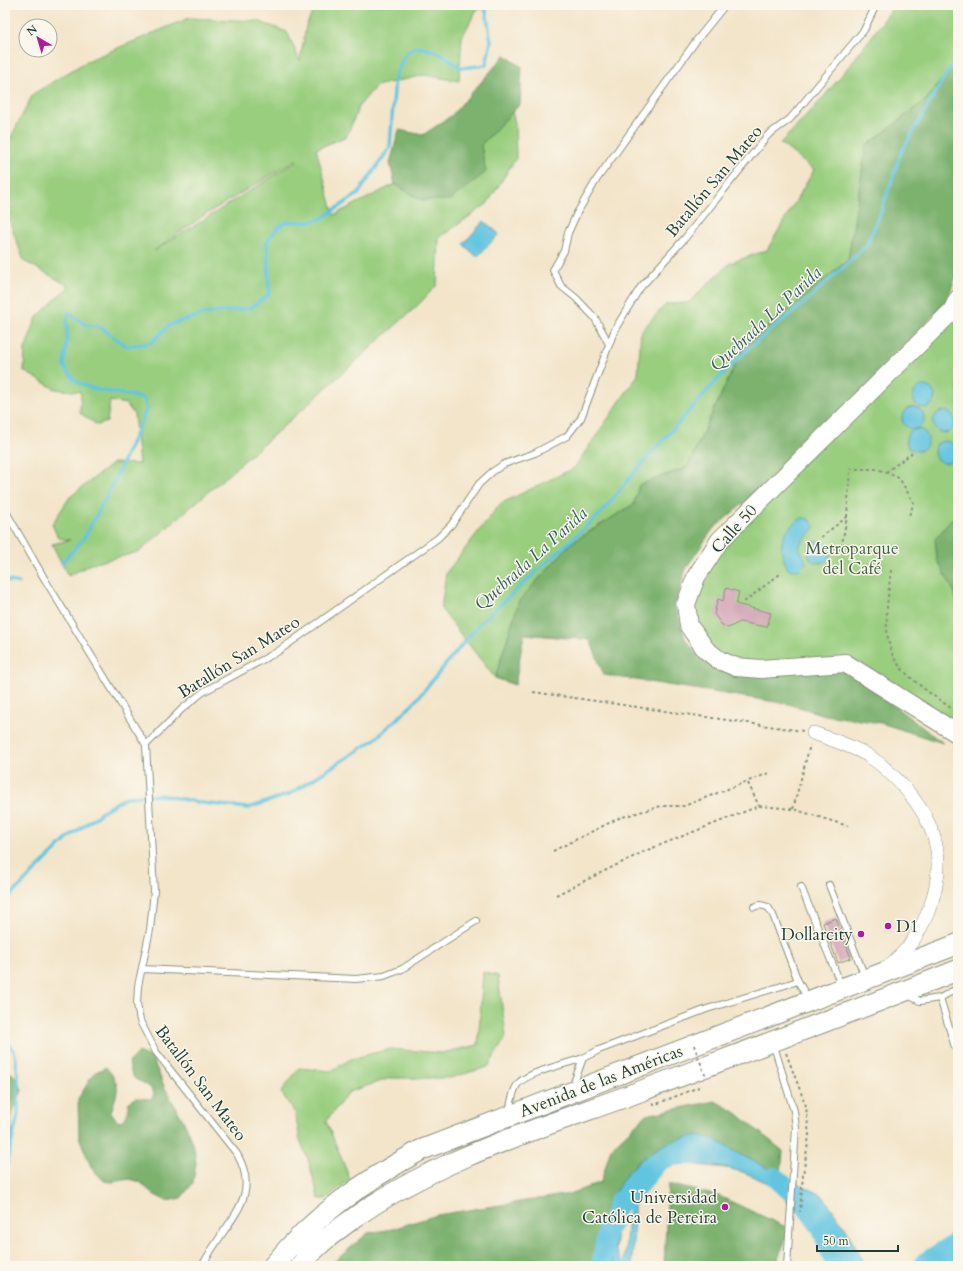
<svg xmlns="http://www.w3.org/2000/svg" width="963" height="1271" font-family="Cardo,serif">
	<style>
		.green { fill: #9ace7f; stroke: #5c865a; fill-rule: evenodd }
		.forest { fill: #7bb16e; stroke: #4d7751 }
		.water { fill: #62c5e0; stroke: #40818a; fill-rule: evenodd }
		.lines { fill: none; stroke-linecap: round; stroke-linejoin: round }
		.stream { stroke: #62c5e0; stroke-width: 3.5 }
		.river { stroke: #62c5e0; stroke-width: 20 }
		.building { fill: #cf9eb1 }
		.lane-casing { stroke: #89917f; stroke-width: 8 }
		.street-casing { stroke: #89917f; stroke-width: 14 }
		.secondary-casing { stroke: #89917f; stroke-width: 20 }
		.primary-casing { stroke: #89917f; stroke-width: 22 }
		.path { stroke: #89917f; stroke-width: 2; stroke-dasharray: 3 3; stroke-linecap: butt }
		.lane { stroke: #fff; stroke-width: 6 }
		.street { stroke: #fff; stroke-width: 13 }
		.secondary { stroke: #fff; stroke-width: 18 }
		.primary { stroke: #fff; stroke-width: 20 }
		.path-bridge { stroke: #89917f; stroke-width: 2; stroke-dasharray: 3 3; stroke-linecap: butt }
		.poi-dot { fill: #b5179e; stroke: #fbf7ec; stroke-width: 1.5 }
		.labels { text-anchor: middle; dominant-baseline: central; stroke-width: 3; stroke-linejoin: round; paint-order: stroke }
		.street-label { font-size: 17px; fill: #1f3d34; stroke: #fbf7ec }
		.park-label { font-size: 17px; fill: #3e6147; stroke: #fbf7ec }
		.poi-label { font-size: 17px; fill: #1f3d34; stroke: #fbf7ec; text-anchor: end }
		.water-label { font-size: 18px; font-style: italic; fill: #305f5f; stroke: #fbf7ec }
	</style>
	<rect width="100%" height="100%" fill="#fbf7ec"/>
	<filter id="ink" filterUnits="userSpaceOnUse"><feTurbulence type="fractalNoise" baseFrequency=".025" numOctaves="2"/><feDisplacementMap in="SourceGraphic" scale="8" xChannelSelector="R" yChannelSelector="G"/><feConvolveMatrix kernelMatrix="1 2 1 2 8 2 1 2 1" color-interpolation-filters="sRGB"/></filter>
	<filter id="wash" filterUnits="userSpaceOnUse"><feTurbulence type="fractalNoise" baseFrequency=".012" numOctaves="4" result="noise"/><feDisplacementMap in="SourceGraphic" scale="16" xChannelSelector="R" yChannelSelector="G"/><feGaussianBlur stdDeviation="0.9" result="paint"/><feColorMatrix in="noise" values="0 0 0 0 0 0 0 0 0 0 0 0 0 0 0 0 0 1.4 0 .05"/><feComposite in="paint" operator="in"/></filter>
	<g filter="url(#wash)">
		<rect width="100%" height="100%" fill="#f3e5ca"/>
		<path class="green" d="M316,5h210l-49,4 -15,28 -3,44 -35,-6 -48,11 -17,20 -12,30 -31,13 18,66 61,-31 26,16 60,-55 31,-33 3,11 1,35 -29,46 -48,34 -2,47 -20,21 -141,127 -137,119 -48,12 -23,12 -16,-32 18,-4 -12,-2 -6,-14 18,-27 43,-34 26,1 -5,-50 -8,-10 -16,-3 -3,21 -10,3 -17,-12 1,-21 -26,-3 -31,-18 1,-22 12,-32 32,-31 -45,-25 -19,-52v-60l28,-55 54,-33 102,-43 69,3 29,11 13,29 6,-35zM296,160l1,1 -143,90 49,-35z
			M895,5h61l2,3v50l-31,41 -61,47 -18,114 -104,86 -57,121 -48,18 -5,19 -63,39 -52,58 -24,77 -54,-69 5,-36 54,-69 74,-36 64,-93 3,-44 25,-27 22,-1 42,-40 37,-13 47,-80 -34,-27c43,-41 80,-90 115,-138z
			M958,299v435l-113,-71 -109,4 -47,-41 7,-49z
			M483,972l15,4 8,61 -18,30 -38,11h-60l-41,14 -23,29 24,58 -24,20h-7l-11,-40 -8,-19 -5,-27 -14,-21 18,-24 32,3 20,-12 39,-10 52,4 36,-8z"/>
		<path class="forest" d="M505,55l17,12 -2,37 -39,41 5,27 -36,28h-29l-26,-16 -5,-21 9,-33 24,5 28,-19z
			M958,58v213l-11,29 -61,68 -108,106 -65,55 -27,39 -11,38 10,33 16,19 25,12 85,-1 38,3 94,71 -62,-20 -56,-8 -36,-11 -185,-29 -14,-35 -66,-6 -9,51 -20,-7 24,-77 52,-58 63,-39 5,-19 48,-18 57,-121 104,-86 18,-114 61,-47z
			M958,512v95l-4,-16 -17,-31 -2,-21z
			M138,1052l14,6 13,30 19,34 10,25 2,16 -3,20 -12,15 -14,3 -14,-7 -13,-12 -10,-3 -18,3 -8,-1 -12,-12 -13,-32 -1,-38 16,-26 12,-6c16,20 12,22 5,45l7,10c9,-3 10,-11 11,-20l7,-4 16,1 2,-6c-11,-18 -22,-4 -25,-31z
			M5,1071c11,2 13,9 17,19 -7,19 -14,25 -9,46l-8,14z
			M715,1101l20,11 48,39 -2,23 -138,-15 -7,4 -17,38 -5,65h-285l39,-33 24,-4 45,-14 133,-21 31,-12 10,-34 35,-33z
			M668,1184l51,12 71,33 -15,37h-111z"/>
		<path class="water" d="M484,221l15,13 -22,23 -14,-13z
			M913 397a11 11 0 1 1 22 0a11 11 0 1 1-22 0Z
			M902 418a11 11 0 1 1 22 0a11 11 0 1 1-22 0Z
			M933 422a11 11 0 1 1 22 0a11 11 0 1 1-22 0Z
			M906 440a11 11 0 1 1 22 0a11 11 0 1 1-22 0Z
			M934 452a11 11 0 1 1 22 0a11 11 0 1 1-22 0Z
			M802,518l7,1 6,8c-3,7 -16,12 -15,20 0,6 5,10 6,16l-7,7h-10c-13,-21 -9,-40 13,-52z
			M808 552a11 11 0 1 1 22 0a11 11 0 1 1-22 0Z
			M699,1135l17,5 21,13 86,43 23,33 14,26 3,11h-15l-15,-8 -20,-55 -70,-31 -32,-8 -15,-8 -20,-1 -15,5 -26,31 -3,75h-17c-20,-53 2,-98 51,-122 9,-5 22,-6 33,-9zM625,1198l4,7 -5,59 -2,-1c-3,-8 -8,-15 -10,-23 -4,-13 0,-35 13,-42z
			M958,1227v32l-6,7h-25l15,-13z"/>
		<g class="lines">
			<path class="stream" d="M62,563l22,-25 25,-46 38,-83 -3,-10c-19,-7 -53,-6 -69,-19 -4,-3 -8,-10 -11,-14l3,-27v-19l2,-7 17,12 10,1 7,3 23,17 25,-3 17,-17 13,-5 24,-7 46,-6 18,-14 -2,-53 12,-15 8,-4h20l14,-3 37,-25 32,-47 5,-71 10,-21 9,-8c20,1 31,9 47,21l25,-3 5,-24 -6,-36
				M5,580l14,3
				M5,901l61,-61 40,-31 21,-12 34,-2 41,8 46,5 42,-14 84,-54 38,-35 68,-82 121,-110 38,-46 79,-88 32,-32 54,-44 62,-57 15,-34 20,-59 48,-84 9,-5
				M5,1039l10,14 3,22v40l-13,55"/>
			<path class="river" d="M775,1177l30,28 16,22 15,39
				M601,1266l6,-36c7,-6 8,-20 12,-29l8,-1 30,-37c14,-12 39,-7 57,-8
				M925,1266v-4l28,-17 5,-5"/>
		</g>
		<g id="blocks">
			<path class="building" d="M726,588l13,4 -3,12 35,9 -4,14 -27,-5 -12,6 -6,-3 -8,-11 4,-15 5,2z
				M836,918l15,40 -13,5 -15,-40z"/>
		</g>
	</g>
	<g filter="url(#ink)">
		<use href="#blocks" fill-opacity="0" stroke="#89917f" stroke-width="1"/>
		<g class="lines">
			<g class="lane-casing">
				<path id="lane" d="M609,344l-14,-26 -19,-20 -15,-12 -8,-16 11,-19 4,-18 9,-20 20,-34 99,-138 29,-36
					M5,510l39,68 102,167 8,146 -4,39 -12,56 -1,18 3,17 16,31 81,102c19,33 4,53 -15,80 -7,10 -14,21 -20,32
					M146,745l36,-36 21,-17 74,-40 161,-114 14,-14 27,-40 13,-12 12,-8 31,-11 32,-17 14,-18 34,-89 25,-41 45,-50 83,-103 22,-16 74,-89 12,-25
					M829,885l36,92
					M801,887l40,98
					M754,907l6,-2 8,2 5,8 25,66
					M142,969l214,10 28,-3 18,-7 74,-48
					M908,995l12,6 20,-3 18,-10
					M940,998l15,49 3,2
					M773,1043l21,68 2,17 -9,138
					M572,1088l11,-30 16,-8 108,-41 91,-28 10,18
					M509,1112c2,-9 3,-19 8,-27 9,-13 50,-21 66,-27"/>
			</g>
			<g class="street-casing">
				<path id="street" d="M813,733c18,6 39,13 56,23 15,10 29,24 40,37 31,38 37,74 19,119 -5,12 -11,25 -20,35 -6,7 -14,14 -21,21"/>
			</g>
			<g class="secondary-casing">
				<path id="secondary" d="M958,299l-6,12 -232,229 -24,37 -10,27 3,22 17,24 13,10 17,7 25,2 84,-6 113,71"/>
			</g>
			<g class="primary-casing">
				<path id="primary" d="M273,1266c40,-50 93,-86 148,-116l537,-206
					M300,1266c14,-19 33,-33 51,-46 84,-61 193,-93 290,-129 106,-40 212,-79 317,-121"/>
			</g>
			<path class="path" d="M886,472l26,-19
				M847,517l3,-48h28l21,9 15,25 -6,15
				M821,537l26,-20 -6,32h-8
				M891,570c-3,27 -9,61 2,86 9,20 47,44 65,57
				M744,602l36,-28
				M533,692l270,39
				M748,783l11,23
				M793,809l17,-64
				M553,851l66,-33 42,-12h23l85,-33
				M556,895l89,-44 114,-45 34,3 55,17
				M786,1053l20,53 3,30 -6,39 -3,37
				M654,1103v2l45,-18"/>
			<use href="#lane" class="lane"/>
			<use href="#street" class="street"/>
			<use href="#secondary" class="secondary"/>
			<use href="#primary" class="primary"/>
			<path class="path-bridge" d="M694,1045l11,30"/>
		</g>
	</g>
	<g class="poi-dot">
		<circle cx="888" cy="926" r="4"/>
		<circle cx="861" cy="934" r="4"/>
		<circle cx="725" cy="1207" r="4"/>
	</g>
	<g class="labels">
		<g class="street-label">
			<text transform="translate(714 181) rotate(-50)">Batallón San Mateo</text>
			<text transform="translate(734 529) rotate(-48)">Calle 50</text>
			<text transform="translate(239 657) rotate(-32)">Batallón San Mateo</text>
			<text transform="translate(601 1081) rotate(-21)">Avenida de las Américas</text>
			<text transform="translate(201 1083) rotate(53)">Batallón San Mateo</text>
		</g>
		<g class="park-label">
			<text x="852" y="548">Metroparque<tspan x="852" dy="20">del Café</tspan></text>
		</g>
		<g class="poi-label">
			<text x="896" y="926" text-anchor="start">D1</text>
			<text x="853" y="934">Dollarcity</text>
			<text x="717" y="1197">Universidad<tspan x="717" dy="20">Católica de Pereira</tspan></text>
		</g>
		<g class="water-label">
			<text transform="translate(766 319) rotate(-43)">Quebrada La Parida</text>
			<text transform="translate(531 559) rotate(-42)">Quebrada La Parida</text>
		</g>
	</g>
	<rect width="963" height="1271" fill="none" stroke="#fbf7ec" stroke-width="20"/>
	<g transform="translate(38 38) rotate(322)"><circle r="19" fill="#fbf7ec" stroke="#a3ada2"/>
	<path d="M0-3L7 15L0 10L-7 15Z" fill="#b5179e"/>
	<text y="-6" font-size="11" font-weight="bold" text-anchor="middle" fill="#1f3d34">N</text>
	</g>
	<path d="M817 1245v6h81v-6" fill="none" stroke="#1f3d34" stroke-width="2"/>
	<text x="823" y="1245" font-size="12" fill="#1f3d34" stroke="#fbf7ec" stroke-width="3" paint-order="stroke">50 m</text>
</svg>
